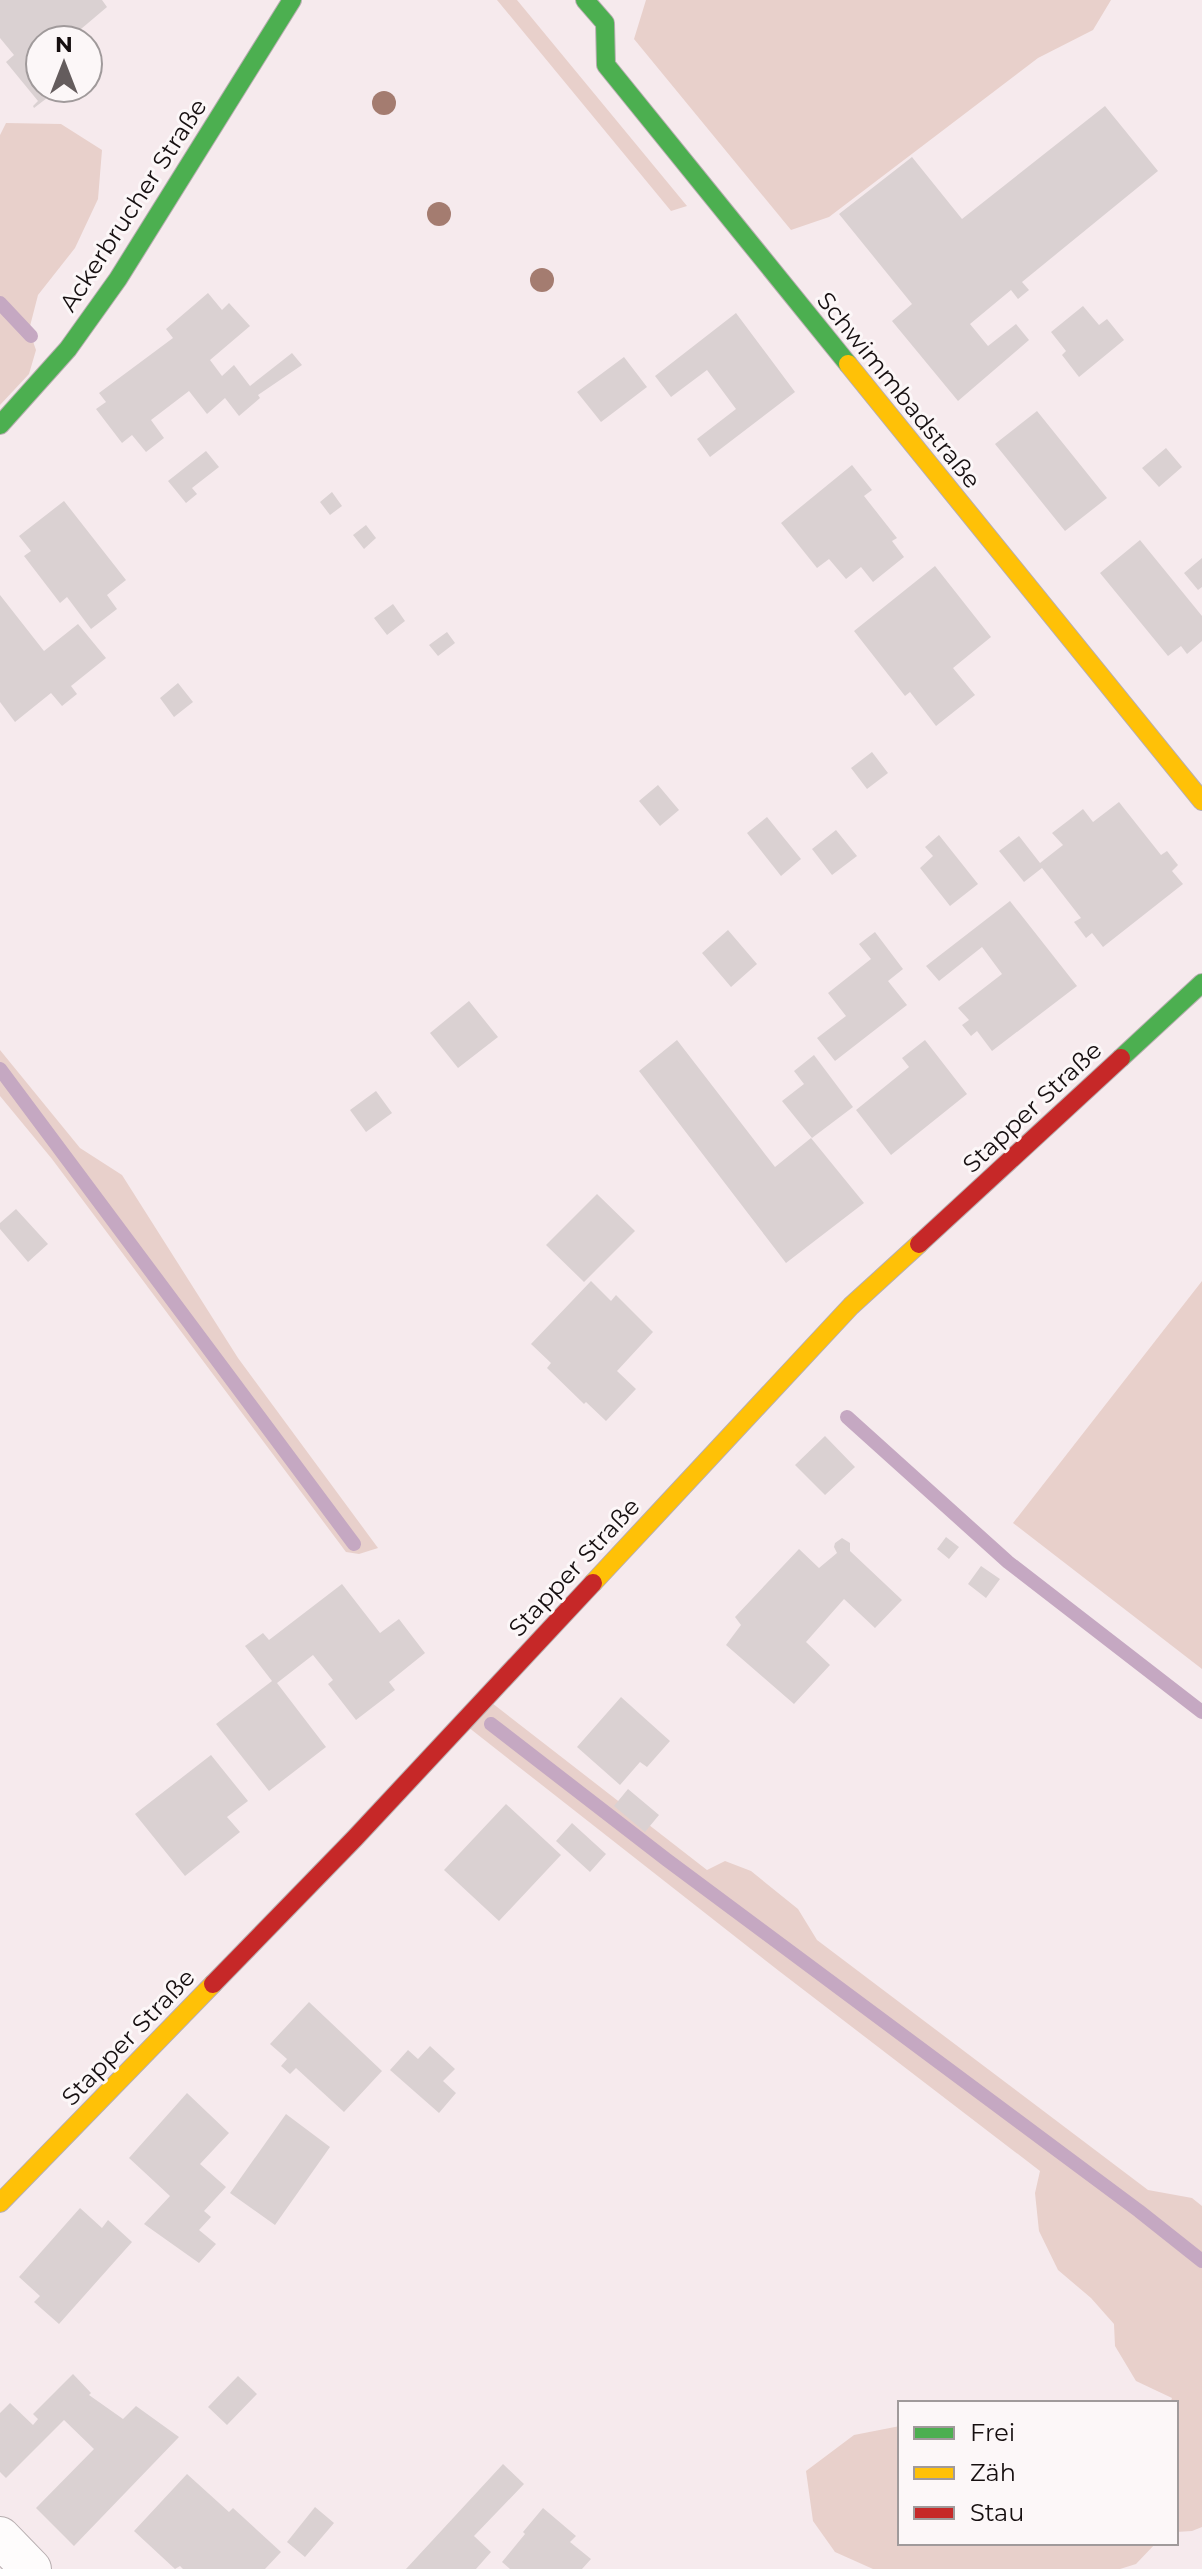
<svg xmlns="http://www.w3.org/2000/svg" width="1202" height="2569" font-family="Montserrat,sans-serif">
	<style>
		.green { fill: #e8d0cb }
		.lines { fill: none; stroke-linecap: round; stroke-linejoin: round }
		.stream { stroke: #c5a8c2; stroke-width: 14 }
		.building { fill: #dad1d2 }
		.street-casing { stroke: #b7aeb0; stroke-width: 42 }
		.fast-casing { stroke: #b7aeb0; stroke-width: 20 }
		.slow-casing { stroke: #b7aeb0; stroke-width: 20 }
		.jam-casing { stroke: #b7aeb0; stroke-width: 20 }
		.street { stroke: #fefcfc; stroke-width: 40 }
		.fast { stroke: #4caf50; stroke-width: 18 }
		.slow { stroke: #ffc107; stroke-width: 18 }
		.jam { stroke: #c62828; stroke-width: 18 }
		.tree { fill: #a47c70 }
		.labels { text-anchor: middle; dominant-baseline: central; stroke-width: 6; stroke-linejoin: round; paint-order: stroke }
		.street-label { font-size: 24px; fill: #160f10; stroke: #fcf7f8 }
	</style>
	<rect width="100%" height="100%" fill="#f6eaed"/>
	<path class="green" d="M497,0h20l170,206 -16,5z
		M646,0h465l-18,30 -55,28 -209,159 -38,13 -157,-191z
		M6,123l55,1 41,26 -4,49 -23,49 -37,47 -9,35 7,20 -7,24 -29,31v-270z
		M0,1050l80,98 42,27 116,183 140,190 -19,6 -13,-2 -294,-393 -52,-63z
		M1202,1281v388l-189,-146z
		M492,1703l215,167 18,-9 26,10 47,38 19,31 331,250 44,8 10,8v321l-10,4 -16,1v-129h-6l2,-5 -36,-17 -21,-35 -1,-22 -23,-26 -33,-28 -19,-39 -4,-38 5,-22 -261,-200 -311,-244z
		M900,2426v117h256l-20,21 -16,5h-247l-38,-17 -22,-31 -7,-50 48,-36z"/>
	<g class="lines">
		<path class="stream" d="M0,303l31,33
			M0,1069l354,475
			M847,1417l161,145 194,150
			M491,1724l176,136 472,351 63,50"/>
	</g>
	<path class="building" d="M0,0h102l5,7 -39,33h-28v48h20l-26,20 -1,-2 5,-5 -32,-39 8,-7 -14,-17z
		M1105,106l53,65 -136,111 7,8 -11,9 -7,-9 -41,34 18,22 28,-22 13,16 -71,61 -66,-80 20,-17 -73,-90 73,-57 50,62z
		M208,293l14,17 7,-7 21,23 -40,34 12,16 12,-11 16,21 42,-33 10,12 -44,30 2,3 -21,18 -14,-18 -18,16 -18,-23 -38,29 13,18 -18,14 -14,-17 -10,8 -26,-34 10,-7 -7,-9 74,-55 -7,-9z
		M1083,306l16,19 8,-6 17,21 -45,37 -17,-22 4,-4 -15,-19z
		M736,313l59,79 -85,65 -13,-18 39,-30 -29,-39 -36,27 -16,-21z
		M624,357l23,30 -46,35 -24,-30z
		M1037,411l70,87 -42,33 -70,-87z
		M1166,448l16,19 -23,20 -17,-19z
		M206,451l13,16 -27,21 5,6 -11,9 -18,-22z
		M852,465l20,25 -8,6 33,42 -5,3 12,16 -31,25 -12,-15 -15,12 -17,-20 -12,9 -36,-45z
		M332,492l10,14 -12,9 -10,-13z
		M64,501l62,79 -19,15 10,14 -26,20 -24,-32 -7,6 -36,-47 7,-5 -12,-15z
		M366,525l10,13 -12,11 -11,-14z
		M1140,540l62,76v25l-15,13 -6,-8 -13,10 -68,-83z
		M1202,558v29l-4,3 -14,-17z
		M935,566l56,71 -38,31 22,27 -39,31 -26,-34 -5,4 -51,-65z
		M0,595l44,56 34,-27 28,34 -35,28 6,8 -15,12 -11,-13 -36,29 -15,-20z
		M393,604l12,17 -18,14 -13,-17z
		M447,632l8,11 -17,13 -9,-11z
		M178,683l15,19 -19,15 -14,-19z
		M872,752l16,21 -21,16 -16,-21z
		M658,785l21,25 -19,16 -21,-25z
		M1119,802l42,53 6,-4 11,14 -6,6 11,13 -80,63 -11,-14 -6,5 -12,-16 7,-4 -39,-50 -18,14 -25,-31 20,-15 21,27 23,-18 -11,-12 17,-13 14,-11 10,13z
		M767,817l34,42 -20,17 -34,-43z
		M836,830l21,26 -25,19 -20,-26z
		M939,835l39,49 -28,22 -30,-38 13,-12 -8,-9z
		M1010,901l67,85 -85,65 -15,-20 -6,5 -9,-11 7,-5 -11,-12 44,-34 -20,-27 -43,34 -13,-15z
		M728,930l29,34 -26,23 -29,-34z
		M875,932l28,37 -15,12 19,24 -72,56 -18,-23 29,-22 -18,-23 43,-34 -12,-15z
		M469,1001l29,36 -40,31 -28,-35z
		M677,1040l98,127 36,-29 53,65 -78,60 -147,-192z
		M925,1040l42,54 -76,61 -35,-45 53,-43 -7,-9z
		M814,1055l39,52 -41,31 -30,-37 22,-17 -10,-13z
		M376,1091l16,22 -26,19 -16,-22z
		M597,1194l38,37 -51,51 -38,-37z
		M16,1209l32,35 -20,18 -28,-33v-6z
		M591,1281l20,20 5,-6 37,37 -36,39 19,18 -30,32 -20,-19 -2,2 -37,-36 4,-5 -20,-19z
		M825,1436l30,31 -30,28 -30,-30z
		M946,1537l13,10 -10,12 -12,-10z
		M842,1538l8,5v8l52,49 -27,28 -31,-29 -38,43 24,23 -36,39 -68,-59 15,-20 -6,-8 64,-68 20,19 18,-15 -3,-6 1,-4z
		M981,1566l19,13 -14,19 -18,-14z
		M342,1584l38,49 19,-14 26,34 -36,29 6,8 -39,30 -28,-36 5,-4 -20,-25 -36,28 49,64 -57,44 -53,-67 56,-43 -27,-35 18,-13 6,7z
		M621,1697l49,44 -23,26 -7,-5 -20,23 -43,-38z
		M211,1755l37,46 -21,16 13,15 -55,44 -50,-62z
		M628,1789l31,26 -14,17 -31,-26z
		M506,1804l55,51 -62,66 -55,-51z
		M572,1823l34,31 -16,18 -34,-31z
		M309,2002l73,69 -38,41 -48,-44 -6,6 -9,-8 6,-7 -17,-15z
		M430,2046l25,23 -12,12 13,12 -17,20 -49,-43 18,-20 10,9z
		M187,2093l42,40 -29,31 26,23 -22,24 7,6 -12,13 17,14 -17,19 -55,-39 26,-28 -41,-38z
		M286,2114l44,33 -55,78 -45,-32z
		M80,2208l22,20 6,-8 24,22 -73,82 -25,-22 6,-6 -21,-19z
		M73,2374l18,19 -2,2 34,24 13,-13 43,31 -105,109 -38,-38 58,-59 -30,-29 -58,58 -6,-6v-59l10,-10 23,22 5,-6 -5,-5z
		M238,2376l19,18 -30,31 -19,-18z
		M503,2464l21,20 -50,52 17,16 -15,17h-70z
		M187,2474l42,38 4,-4 48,44 -16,17h-82l-3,-3 -5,3 -41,-38z
		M315,2507l19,16 -29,34 -18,-15z
		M543,2508l33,28 -6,6 21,17 -9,10h-72l-8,-7 23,-28 -2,-2z"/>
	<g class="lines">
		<g class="street-casing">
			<path id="street" d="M0,2537l31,32"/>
		</g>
		<g class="fast-casing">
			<path id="fast" d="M585,0l20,23 1,42 242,299
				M0,425l68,-76 50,-70 174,-279
				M1121,1058l81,-75"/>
		</g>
		<g class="slow-casing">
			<path id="slow" d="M848,364l354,437
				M593,1583l258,-277 68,-62
				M0,2203l213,-219"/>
		</g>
		<g class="jam-casing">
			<path id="jam" d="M919,1244l202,-186
				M213,1984l142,-146 238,-255"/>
		</g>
		<use href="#street" class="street"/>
		<use href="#fast" class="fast"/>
		<use href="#slow" class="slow"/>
		<use href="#jam" class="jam"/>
	</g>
	<g class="tree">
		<circle cx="384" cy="103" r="12"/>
		<circle cx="439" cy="214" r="12"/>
		<circle cx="542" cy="280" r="12"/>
	</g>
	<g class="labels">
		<g class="street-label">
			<text transform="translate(133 205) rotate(-57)">Ackerbrucher Straße</text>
			<text transform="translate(899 390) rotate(51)">Schwimmbadstraße</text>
			<text transform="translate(1032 1107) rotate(-43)">Stapper Straße</text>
			<text transform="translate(574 1567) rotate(-47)">Stapper Straße</text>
			<text transform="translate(128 2037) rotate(-46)">Stapper Straße</text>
		</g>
	</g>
	<rect x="898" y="2401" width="280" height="144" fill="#fcf7f8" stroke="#a09a9b" stroke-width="2"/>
	<rect x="914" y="2427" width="40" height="12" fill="#4caf50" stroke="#a09a9b" stroke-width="2"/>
	<text x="970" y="2441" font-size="24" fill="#160f10">Frei</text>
	<rect x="914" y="2467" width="40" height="12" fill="#ffc107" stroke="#a09a9b" stroke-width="2"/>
	<text x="970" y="2481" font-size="24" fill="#160f10">Zäh</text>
	<rect x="914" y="2507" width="40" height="12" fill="#c62828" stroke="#a09a9b" stroke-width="2"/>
	<text x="970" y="2521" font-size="24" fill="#160f10">Stau</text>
	<g transform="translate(64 64)"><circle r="38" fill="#fcf7f8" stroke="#a09a9b" stroke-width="2"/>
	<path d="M0-6L14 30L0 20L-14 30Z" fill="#645c5d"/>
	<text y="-12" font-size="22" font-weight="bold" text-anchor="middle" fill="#160f10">N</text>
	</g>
</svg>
